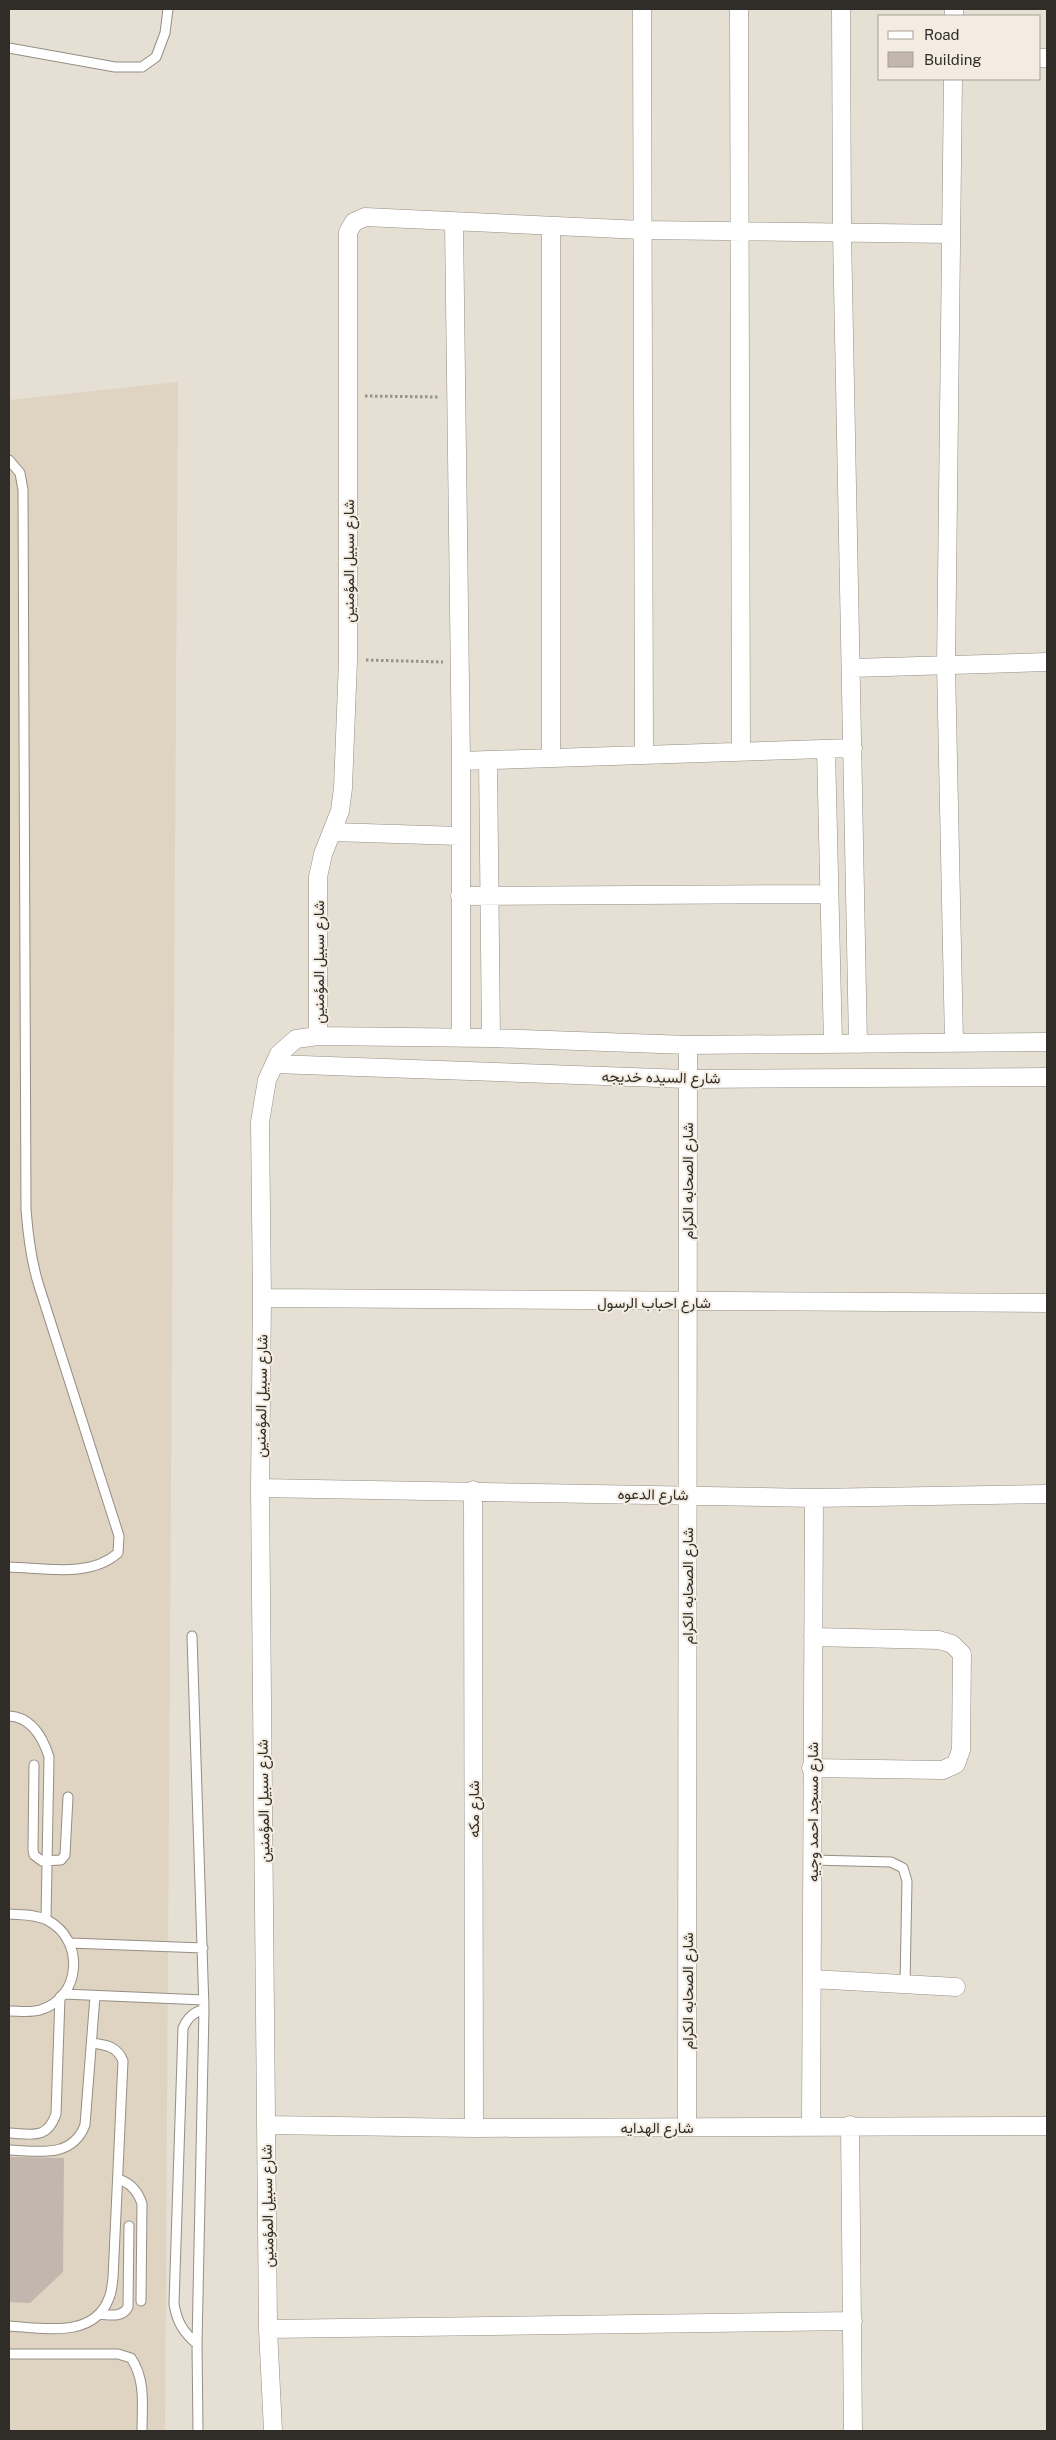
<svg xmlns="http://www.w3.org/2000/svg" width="1056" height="2440" font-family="'Public Sans',Vazirmatn,sans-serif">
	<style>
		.built { fill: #dfd4c2 }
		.building { fill: #c2b6af }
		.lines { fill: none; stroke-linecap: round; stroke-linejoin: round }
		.service-casing { stroke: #958e83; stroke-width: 11 }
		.minor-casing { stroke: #958e83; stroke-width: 19 }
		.path { stroke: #979289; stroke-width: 3; stroke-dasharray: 2.5 2.5; stroke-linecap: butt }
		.service { stroke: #fff; stroke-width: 9 }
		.minor { stroke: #fff; stroke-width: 18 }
		.labels { text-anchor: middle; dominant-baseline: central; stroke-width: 4; stroke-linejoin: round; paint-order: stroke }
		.street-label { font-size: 15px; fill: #302d29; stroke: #f4ece1 }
	</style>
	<rect width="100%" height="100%" fill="#e6dfd3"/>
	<path class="built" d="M178,382l-13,2049h-156v-2031z"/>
	<path class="building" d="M9,2157l55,1 -1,114 -33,31 -21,-1z"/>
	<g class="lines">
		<g class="service-casing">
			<path id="service" d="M9,48l106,19h27l14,-10 9,-24 3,-24
				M9,460l11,13 3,17 3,719c2,27 5,52 13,77l80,250 -1,17c-28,25 -74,15 -109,14
				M192,1636l12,373 -7,335 1,87
				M9,1716c23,1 34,22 40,41l-3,162
				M34,1765l-1,85 1,5 8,6 19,-1 4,-5 3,-58
				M812,1860l79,2 12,6 4,13 -2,103
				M9,1914c12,1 26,0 38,6 38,19 35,78 -7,90 -11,3 -21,1 -31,1
				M70,1943l133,5
				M63,1994l141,6
				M9,2133c23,1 38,7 47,-19l4,-117
				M9,2150c29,1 63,9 76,-25l10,-129
				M118,2179c13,4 20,12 24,25l-1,97
				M99,2314c11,1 23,4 29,-7l1,-81
				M9,2326c34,2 85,13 100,-28 3,-6 3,-14 4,-20l10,-217c-6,-15 -17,-16 -31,-18
				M197,2344c-14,-12 -20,-22 -23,-40l9,-276c5,-11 10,-15 21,-19
				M9,2354h109l13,4c15,22 11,48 11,73"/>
		</g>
		<g class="minor-casing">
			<path id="minor" d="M642,9l2,746
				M739,9l2,742
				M841,9l1,224 16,811
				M954,16v-7
				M1040,58h7
				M953,79l-7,586 8,377
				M454,223l7,538v277
				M853,668l194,-6
				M826,749l7,295
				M551,757v-530
				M488,760l3,278
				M461,761l392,-13
				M332,832l128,4
				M460,896l369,-2
				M318,1036l173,2 197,7 359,-3
				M275,1064l411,15 361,-2
				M262,1298l785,5
				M260,1488l554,10 233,-4
				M473,1490l1,638
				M811,1768l132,2 13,-6 5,-14 1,-96 -10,-10 -13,-4 -126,-3
				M812,1979l144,8
				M266,2125l208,3 573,-2
				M850,2125l3,306
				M811,2126l3,-628
				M687,2127l1,-1082
				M268,2329l585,-8
				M273,2431l-5,-102 -8,-841 2,-190 -2,-176 7,-42 12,-26 17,-15 22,-3v-159l5,-23 17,-43 3,-23 5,-128v-428l6,-10 11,-5 277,13 309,4"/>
		</g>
		<path class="path" d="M365,396l74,1
			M366,660l77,2"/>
		<use href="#service" class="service"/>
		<use href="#minor" class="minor"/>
	</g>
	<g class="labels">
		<g class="street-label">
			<text transform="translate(348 561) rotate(-90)">شارع سبيل المؤمنين</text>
			<text transform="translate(318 962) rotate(-90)">شارع سبيل المؤمنين</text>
			<text transform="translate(661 1077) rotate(1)">شارع السيده خديجه</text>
			<text transform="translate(687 1181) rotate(-90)">شارع الصحابه الكرام</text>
			<text x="654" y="1302">شارع احباب الرسول</text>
			<text transform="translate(261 1396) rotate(-89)">شارع سبيل المؤمنين</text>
			<text transform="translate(653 1494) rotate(1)">شارع الدعوه</text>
			<text transform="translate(687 1586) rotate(-90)">شارع الصحابه الكرام</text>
			<text transform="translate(263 1801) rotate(-91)">شارع سبيل المؤمنين</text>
			<text transform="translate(473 1809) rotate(-90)">شارع مكه</text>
			<text transform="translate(812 1812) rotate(-90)">شارع مسجد احمد وجيه</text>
			<text transform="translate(687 1991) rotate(-90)">شارع الصحابه الكرام</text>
			<text x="657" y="2127">شارع الهدايه</text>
			<text transform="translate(267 2206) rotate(-91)">شارع سبيل المؤمنين</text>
		</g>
	</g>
	<rect width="1056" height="2440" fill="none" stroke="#302d29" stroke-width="20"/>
	<rect x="878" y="15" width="162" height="65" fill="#f4ece1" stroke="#a6a097"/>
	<rect x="888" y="31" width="25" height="8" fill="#ffffff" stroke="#a6a097"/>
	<text x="924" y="40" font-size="15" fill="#302d29">Road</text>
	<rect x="888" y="52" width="25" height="15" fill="#c2b6af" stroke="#a6a097"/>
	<text x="924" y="65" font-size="15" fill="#302d29">Building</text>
</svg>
